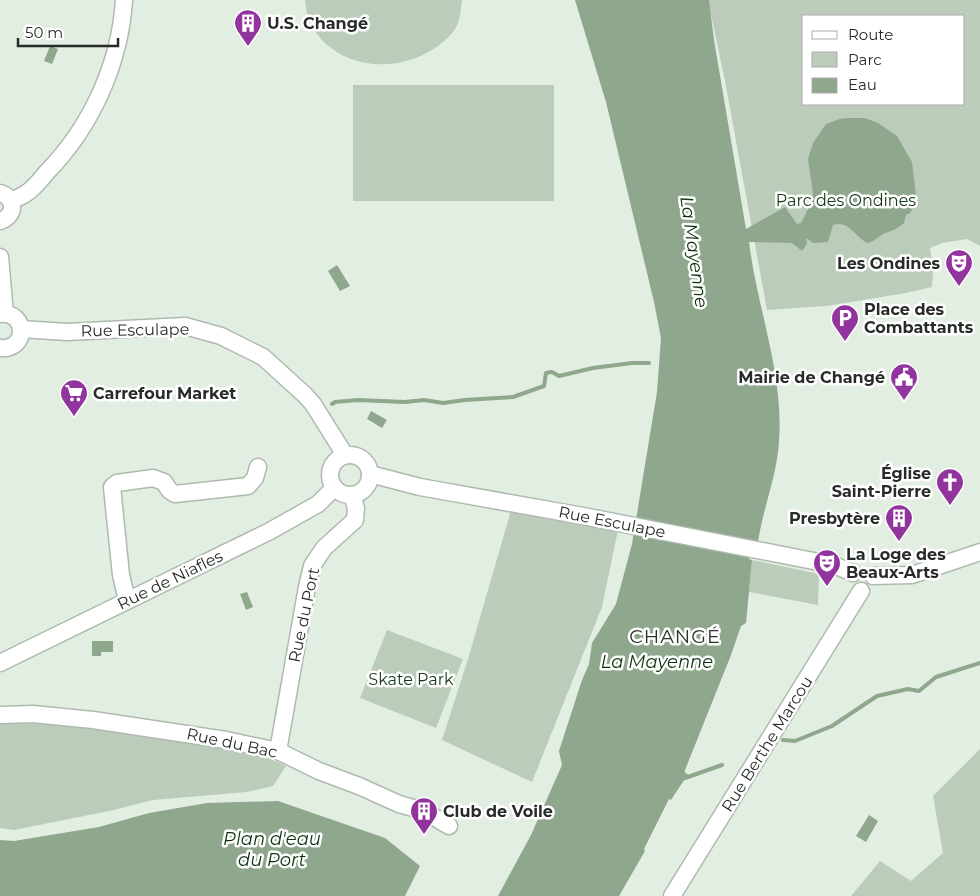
<svg xmlns="http://www.w3.org/2000/svg" width="980" height="896" font-family="Montserrat,sans-serif">
	<style>
		.green { fill: #bbccba; fill-rule: evenodd }
		.water { fill: #8fa78d }
		.lines { fill: none; stroke-linecap: round; stroke-linejoin: round }
		.stream { stroke: #8fa78d; stroke-width: 4 }
		.minor-casing { stroke: #afbaaf; stroke-width: 19 }
		.minor { stroke: #fff; stroke-width: 16 }
		.labels { text-anchor: middle; dominant-baseline: central; stroke-width: 5; stroke-linejoin: round; paint-order: stroke }
		.poi-label { font-size: 16px; font-weight: bold; fill: #282c28; stroke: #fff; text-anchor: start }
		.park-label { font-size: 16px; fill: #143814; stroke: #fff }
		.street-label { font-size: 16px; fill: #282c28; stroke: #fff }
		.water-label { font-size: 18px; font-style: italic; fill: #0e320e; stroke: #fff }
		.quarter-label { font-size: 19px; letter-spacing: 1px; fill: #293128; stroke: #fff }
	</style>
	<rect width="100%" height="100%" fill="#e3eee2"/>
	<path class="green" d="M305,0h157c-1,10 -2,21 -7,29 -6,9 -14,15 -23,21 -33,20 -77,20 -106,-6 -6,-6 -13,-14 -16,-22 -3,-6 -4,-15 -5,-22z
		M708,0h272v246l-13,-7 -25,4 -12,5 3,23 -1,16 -26,6 -80,13 -59,4 -42,-229zM804,16h160v88h-160z
		M353,85h201v116h-201z
		M512,507l106,23 -16,77 -70,175 -90,-42 26,-81z
		M752,560l67,14 -1,31 -69,-13z
		M387,630l76,29 -27,69 -76,-30z
		M0,723h25l84,6 88,12 63,13 26,12 -13,20 -26,6 -94,8 -39,10 -100,20 -14,-2z
		M980,749v147h-129l29,-35 31,20 32,-28 -10,-57z"/>
	<path class="water" d="M575,0h134l5,40 32,189 39,-22 12,17 4,-1 9,-18 3,-11 -5,-35 5,-16 13,-19 14,-5 8,-1h17l13,5 19,13 15,26 4,33 -3,13 -3,5 -4,2 -2,8 -8,6 -13,5 -10,7 -6,2c-13,-8 -19,-23 -34,-18l-5,17 -15,1 -7,-5 1,6 -5,7 -10,-8 -43,-1c8,66 35,132 30,199 -2,35 -16,67 -21,101h-4l-5,17 3,1 -6,63 -5,3 -10,29 -46,115v3l3,1 -17,26 -2,-1 -25,50 1,2 -26,45h-121l33,-61 31,-70 -3,-14 23,-71 7,-16 3,-21 24,-39 16,-60 25,-152 4,-54 -7,-36 -48,-200z
		M50,46l8,3 -6,15 -8,-3z
		M337,265l13,21 -10,5 -12,-20z
		M371,411l16,9 -5,8 -15,-9z
		M247,592l6,15 -7,3 -6,-16z
		M92,641h21v11h-12v4h-9z
		M278,801l107,37 35,28 -15,30h-405v-56l14,1 85,-14 50,-14 58,-10z
		M869,815l9,6 -12,21 -10,-6z"/>
	<g class="lines">
		<path class="stream" d="M332,404l3,-2 23,-2 47,2 19,-2 19,3 22,-3 48,-3 31,-11 2,-13 6,-1 7,4 34,-8 39,-5h17
			M783,740l12,1 37,-15 45,-30 31,-7 11,2 17,-14 44,-14
			M682,779l40,-14"/>
		<g class="minor-casing">
			<path id="minor" d="M0,193c16,5 16,23 0,28
				M11,201c6,-3 12,-5 17,-9 7,-5 13,-13 19,-20 44,-45 73,-108 77,-172
				M0,257l5,57
				M0,314c28,-3 28,37 0,34
				M21,329l46,3 118,-6 36,10 42,21 42,38 8,9 32,51
				M330 475a20 20 0 1 1 40 0a20 20 0 1 1-40 0Z
				M370,474l50,13 163,29 251,49 19,8
				M873,576l39,-1 68,-23
				M124,602l2,-6 -5,-21 -9,-88 5,-4 36,-5 11,4 5,8 6,4 73,-8 7,-8 3,-11
				M0,663l270,-132 48,-27 16,-16
				M0,715l33,-1 60,6 133,20 52,11 41,20 40,15 40,18 25,7 25,15
				M278,751l29,-164 5,-21 12,-18 31,-28 1,-12 -4,-13
				M672,896l189,-305"/>
		</g>
		<use href="#minor" class="minor"/>
	</g>
	<defs>
		<g id="building-pin" transform="scale(1.4375)"><path d="M0 17L-7.5 6A9.5 9.5 0 1 1 7.5 6Z" fill="#92349d" stroke="#fff"/><path d="M-4-6H4V6H1V3H-1V6H-4ZM-2.5-4.3h1.7v1.8h-1.7ZM.8-4.3h1.7v1.8H.8ZM-2.5-1h1.7V.8h-1.7ZM.8-1h1.7V.8H.8Z" fill="#fff"/></g>
		<g id="theatre-pin" transform="scale(1.4375)"><path d="M0 17L-7.5 6A9.5 9.5 0 1 1 7.5 6Z" fill="#92349d" stroke="#fff"/><path d="M-5-5.5Q0-4 5-5.5V0Q5 5 0 6Q-5 5-5 0ZM-3.3-2.5H-1v1.5H-3.3ZM1-2.5H3.3v1.5H1ZM-2.8 1Q0 5.5 2.8 1Z" fill="#fff"/></g>
		<g id="parking-pin" transform="scale(1.4375)"><path d="M0 17L-7.5 6A9.5 9.5 0 1 1 7.5 6Z" fill="#92349d" stroke="#fff"/><path d="M-3.5-5.5H1a3.5 3.5 0 0 1 0 7H-1V5.5H-3.5ZM-1-3.4V-.6H.8a1.4 1.4 0 0 0 0-2.8Z" fill="#fff"/></g>
		<g id="civic-pin" transform="scale(1.4375)"><path d="M0 17L-7.5 6A9.5 9.5 0 1 1 7.5 6Z" fill="#92349d" stroke="#fff"/><path d="M-.6-6.5H3V-4.5H.6V-3L4-1V1h2V6H-6V1h2V-1L-.6-3ZM-1.2 2.5V6h2.4V2.5Z" fill="#fff"/></g>
		<g id="supermarket-pin" transform="scale(1.4375)"><path d="M0 17L-7.5 6A9.5 9.5 0 1 1 7.5 6Z" fill="#92349d" stroke="#fff"/><path d="M-6-5.5h2.5l.6 2H6L4.5 2H-2.5L-4.4-4H-6ZM-1.5 3.2a1.3 1.3 0 1 0 .1 0ZM3 3.2a1.3 1.3 0 1 0 .1 0Z" fill="#fff"/></g>
		<g id="church-pin" transform="scale(1.4375)"><path d="M0 17L-7.5 6A9.5 9.5 0 1 1 7.5 6Z" fill="#92349d" stroke="#fff"/><path d="M-1.2-6h2.4v3.5h3.3v2.4h-3.3V6h-2.4V-.1h-3.3v-2.4h3.3Z" fill="#fff"/></g>
	</defs>
	<g fill-rule="evenodd">
		<use href="#building-pin" x="248" y="23"/>
		<use href="#theatre-pin" x="959" y="263"/>
		<use href="#parking-pin" x="845" y="318"/>
		<use href="#civic-pin" x="904" y="377"/>
		<use href="#supermarket-pin" x="74" y="393"/>
		<use href="#church-pin" x="950" y="482"/>
		<use href="#building-pin" x="899" y="518"/>
		<use href="#theatre-pin" x="827" y="563"/>
		<use href="#building-pin" x="424" y="811"/>
	</g>
	<g class="labels">
		<g class="poi-label">
			<text x="267" y="23">U.S. Changé</text>
			<text x="940" y="263" text-anchor="end">Les Ondines</text>
			<text x="864" y="309">Place des<tspan x="864" dy="18">Combattants</tspan></text>
			<text x="885" y="377" text-anchor="end">Mairie de Changé</text>
			<text x="93" y="393">Carrefour Market</text>
			<text x="931" y="473" text-anchor="end">Église<tspan x="931" dy="18">Saint-Pierre</tspan></text>
			<text x="880" y="518" text-anchor="end">Presbytère</text>
			<text x="846" y="554">La Loge des<tspan x="846" dy="18">Beaux-Arts</tspan></text>
			<text x="443" y="811">Club de Voile</text>
		</g>
		<g class="park-label">
			<text x="846" y="200">Parc des Ondines</text>
			<text x="411" y="679">Skate Park</text>
		</g>
		<g class="street-label">
			<text transform="translate(135 330) rotate(-1)">Rue Esculape</text>
			<text transform="translate(612 522) rotate(11)">Rue Esculape</text>
			<text transform="translate(170 580) rotate(-26)">Rue de Niafles</text>
			<text transform="translate(304 615) rotate(-78)">Rue du Port</text>
			<text transform="translate(232 743) rotate(12)">Rue du Bac</text>
			<text transform="translate(767 744) rotate(-58)">Rue Berthe Marcou</text>
		</g>
		<g class="water-label">
			<text transform="translate(694 252) rotate(82)">La Mayenne</text>
			<text x="657" y="662">La Mayenne</text>
			<text x="272" y="839">Plan d'eau<tspan x="272" dy="21">du Port</tspan></text>
		</g>
		<g class="quarter-label">
			<text x="675" y="636">CHANGÉ</text>
		</g>
	</g>
	<rect x="802" y="15" width="162" height="90" fill="#ffffff" stroke="#a9aba9"/>
	<rect x="812" y="31" width="25" height="8" fill="#ffffff" stroke="#a9aba9"/>
	<text x="848" y="40" font-size="15" fill="#282c28">Route</text>
	<rect x="812" y="52" width="25" height="15" fill="#bbccba" stroke="#a9aba9"/>
	<text x="848" y="65" font-size="15" fill="#282c28">Parc</text>
	<rect x="812" y="78" width="25" height="15" fill="#8fa78d" stroke="#a9aba9"/>
	<text x="848" y="90" font-size="15" fill="#282c28">Eau</text>
	<path d="M18 38v8h100v-8" fill="none" stroke="#282c28" stroke-width="2.5"/>
	<text x="25" y="38" font-size="15" fill="#282c28" stroke="#ffffff" stroke-width="4" paint-order="stroke">50 m</text>
</svg>
